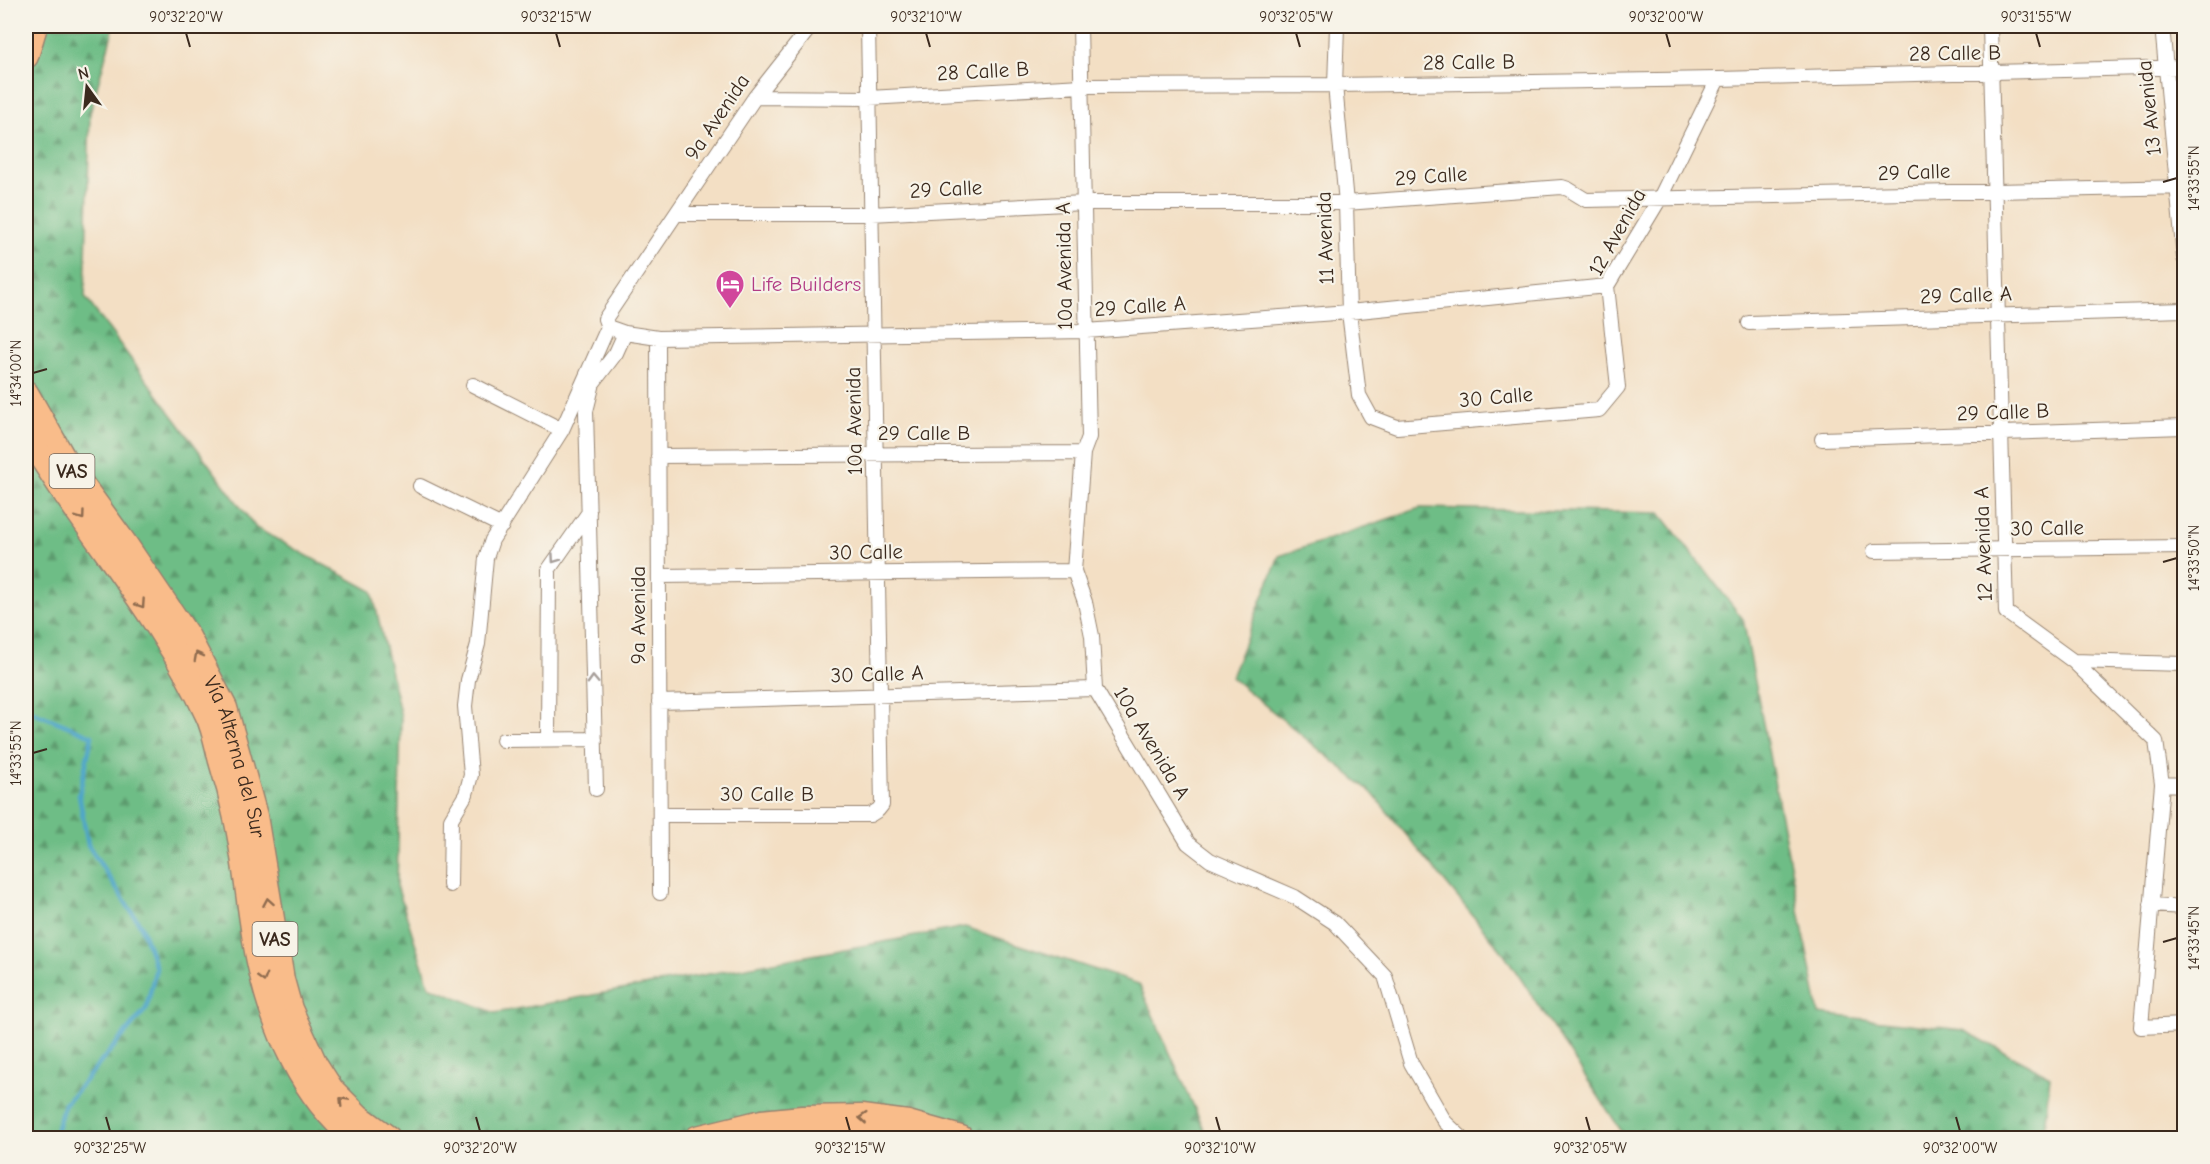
<svg xmlns="http://www.w3.org/2000/svg" width="2210" height="1164" font-family="'Comic Neue',sans-serif">
	<style>
		.forest { fill: url(#forest-firs); stroke: #547452; stroke-width: 1.5 }
		.lines { fill: none; stroke-linecap: round; stroke-linejoin: round }
		.stream { stroke: #4da5ca; stroke-width: 4.5 }
		.street-casing { stroke: #978471; stroke-width: 16 }
		.highway-casing { stroke: #978471; stroke-width: 27 }
		.street { stroke: #fff; stroke-width: 14 }
		.highway { stroke: #f9bc8a; stroke-width: 24 }
		.oneway { stroke: #906c4f }
		.oneway2 { stroke: #a79f9a }
		.ticks { fill: none; stroke: #3b2a1e; stroke-width: 2 }
		.labels { text-anchor: middle; dominant-baseline: central; stroke-width: 4.5; stroke-linejoin: round; paint-order: stroke }
		.shield { fill: #f7f3e8; stroke: #73665b; stroke-width: 1.5 }
		.shield-label { font-size: 20px; font-weight: bold; fill: #3b2a1e }
		.street-label { font-size: 21px; fill: #3b2a1e; stroke: #f7f3e8 }
		.hotel-label { font-size: 21px; fill: #b23c85; stroke: #f7f3e8; text-anchor: start }
		.neatline { fill: none; stroke: #3b2a1e; stroke-width: 2 }
		.ticks-label { font-size: 15px; text-anchor: middle; fill: #3b2a1e }
	</style>
	<defs>
		<pattern id="forest-firs" width="22" height="20" patternUnits="userSpaceOnUse" patternTransform="scale(1.5)"><rect width="22" height="20" fill="#6ebd86"/><path d="M5 1l3.5 6h-7zM16 11l3.5 6h-7z" fill="#5c9a6d"/></pattern>
	</defs>
	<rect width="100%" height="100%" fill="#f7f3e8"/>
	<filter id="ink" filterUnits="userSpaceOnUse"><feTurbulence type="fractalNoise" baseFrequency=".0167" numOctaves="2"/><feDisplacementMap in="SourceGraphic" scale="12" xChannelSelector="R" yChannelSelector="G"/><feConvolveMatrix kernelMatrix="1 2 1 2 8 2 1 2 1" color-interpolation-filters="sRGB"/></filter>
	<filter id="wash" filterUnits="userSpaceOnUse"><feTurbulence type="fractalNoise" baseFrequency=".008" numOctaves="4" result="noise"/><feDisplacementMap in="SourceGraphic" scale="24" xChannelSelector="R" yChannelSelector="G"/><feGaussianBlur stdDeviation="1.35" result="paint"/><feColorMatrix in="noise" values="0 0 0 0 0 0 0 0 0 0 0 0 0 0 0 0 0 1.4 0 .05"/><feComposite in="paint" operator="in"/></filter>
	<g filter="url(#wash)">
		<rect width="100%" height="100%" fill="#f3dfc4"/>
		<path class="forest" d="M26,26h88l-24,87 -5,184 171,231 116,63 29,126 -4,169 32,100 66,27 470,-86 174,57 69,154h-1182z
			M1420,508l240,5 83,106 76,395 144,16 87,46 -7,62h-417l-121,-183 -133,-162 -141,-116 48,-121z"/>
		<g class="lines">
			<path class="stream" d="M26,709l66,27 -13,59 9,50 53,81 15,42 -10,41 -82,96 -10,33"/>
		</g>
	</g>
	<g filter="url(#ink)">
		<g class="lines">
			<g class="street-casing">
				<path id="street" d="M811,26l-56,71 -150,222 3,8 17,6 33,5 428,-7 263,-19 258,-26
					M1080,26l9,411 -6,16 -9,118 11,31 7,34 3,53 93,154 22,17 85,37 40,26 50,53 26,87 34,59 17,16
					M1337,26l-2,59 11,118 3,109 10,83 12,22 26,10 202,-17 19,-23 -11,-101 52,-86 59,-121
					M1990,26l16,586 67,49 83,80 6,43 -21,243 43,-2
					M2162,26l22,232
					M755,97l114,1 213,-12 253,-1 383,-6 466,-12
					M677,214h194l213,-11h262l216,-16 6,2 18,11 598,-13
					M1749,323l435,-13
					M658,338l2,555
					M473,385l89,45
					M1822,439l362,-12
					M658,456l425,-3
					M420,486l82,40
					M1874,551l310,-4
					M659,576l415,-5
					M2073,661l111,3
					M659,702l436,-13
					M548,739l1,-170 40,-57
					M503,740l92,-1
					M2162,784l22,1
					M596,789l-10,-378 7,-28 23,-30 9,-20
					M660,815h210l8,-5 4,-5 -14,-779
					M450,885l1,-66 15,-25 5,-19 -6,-69 3,-26 10,-36 8,-86 6,-18 70,-110 46,-103
					M2151,905l33,2"/>
			</g>
			<g class="highway-casing">
				<g id="highway">
					<path d="M26,56l9,-30"/>
					<path id="s1" d="M26,393l40,70 59,81 63,93 37,71 30,108 27,164 8,29 25,55 16,25 28,28 29,21"/>
					<path d="M26,432c56,96 134,180 181,282 7,14 10,32 14,47 6,19 11,38 15,57 11,49 13,100 24,148 14,64 43,130 94,172"/>
					<path d="M697,1138l65,-16 40,-4 59,-1 47,6 53,15"/>
					<path d="M777,1138l84,-2 16,2"/>
				</g>
			</g>
			<use href="#street" class="street"/>
			<use href="#highway" class="highway"/>
		</g>
		<defs><path id="oneway-chevron" d="M-2-3.5L2.5 0L-2 3.5" fill="none" stroke-width="1.6" stroke-linecap="round" stroke-linejoin="round" transform="scale(1.5)"/></defs>
		<g class="oneway">
			<use href="#oneway-chevron" transform="translate(81 516) rotate(54)"/>
			<use href="#oneway-chevron" transform="translate(141 604) rotate(56)"/>
			<use href="#oneway-chevron" transform="translate(198 656) rotate(-118)"/>
			<use href="#oneway-chevron" transform="translate(268 902) rotate(-100)"/>
			<use href="#oneway-chevron" transform="translate(263 978) rotate(74)"/>
			<use href="#oneway-chevron" transform="translate(343 1101) rotate(-134)"/>
			<use href="#oneway-chevron" transform="translate(863 1118) rotate(-176)"/>
		</g>
		<g class="oneway2">
			<use href="#oneway-chevron" transform="translate(555 559) rotate(125)"/>
			<use href="#oneway-chevron" transform="translate(593 680) rotate(-92)"/>
		</g>
	</g>
	<path class="ticks" d="M186,33l4,14M556,33l4,14M926,33l4,14M1296,33l4,14M1666,33l4,14M2036,33l4,14M2163,182l14,-4M33,373l14,-4M2163,562l14,-4M33,753l14,-4M2163,942l14,-4M106,1117l4,14M476,1117l4,14M846,1117l4,14M1216,1117l4,14M1586,1117l4,14M1956,1117l4,14"/>
	<defs>
		<g id="hotel-pin" transform="scale(1.5)"><path d="M0 17L-7.5 6A9.5 9.5 0 1 1 7.5 6Z" fill="#d1479c" stroke="#f7f3e8"/><path d="M-6-4.5h1.5V1H6V5H4.5V3h-9V5H-6ZM-4 0a1.8 1.8 0 1 1 3.6 0ZM.5 0V-2.5h3Q6-2.5 6 0Z" fill="#fff"/></g>
	</defs>
	<g fill-rule="evenodd">
		<use href="#hotel-pin" x="730" y="284"/>
	</g>
	<g class="labels">
		<g class="shield">
			<rect x="49.5" y="454" width="45" height="34" rx="4.5"/>
			<rect x="252.5" y="922" width="45" height="34" rx="4.5"/>
		</g>
		<g class="shield-label">
			<text x="72" y="471">VAS</text>
			<text x="275" y="939">VAS</text>
		</g>
		<g class="street-label">
			<text transform="translate(1955 53) rotate(-1)">28 Calle B</text>
			<text transform="translate(1469 62) rotate(-1)">28 Calle B</text>
			<text transform="translate(983 71) rotate(-3)">28 Calle B</text>
			<text transform="translate(2149 108) rotate(-96)">13 Avenida</text>
			<text transform="translate(717 117) rotate(-56)">9a Avenida</text>
			<text transform="translate(1914 172) rotate(-2)">29 Calle</text>
			<text transform="translate(1431 176) rotate(-4)">29 Calle</text>
			<text transform="translate(946 189) rotate(-3)">29 Calle</text>
			<text transform="translate(1617 232) rotate(-61)">12 Avenida</text>
			<text transform="translate(1325 238) rotate(-92)">11 Avenida</text>
			<text transform="translate(1064 266) rotate(-91)">10a Avenida A</text>
			<text transform="translate(1966 295) rotate(-2)">29 Calle A</text>
			<text transform="translate(1140 306) rotate(-4)">29 Calle A</text>
			<text transform="translate(1496 397) rotate(-5)">30 Calle</text>
			<text transform="translate(2003 412) rotate(-2)">29 Calle B</text>
			<text transform="translate(854 421) rotate(-91)">10a Avenida</text>
			<text x="924" y="433">29 Calle B</text>
			<text transform="translate(2047 528) rotate(-1)">30 Calle</text>
			<text transform="translate(1983 544) rotate(-92)">12 Avenida A</text>
			<text transform="translate(866 552) rotate(-1)">30 Calle</text>
			<text transform="translate(638 615) rotate(-90)">9a Avenida</text>
			<text transform="translate(877 674) rotate(-2)">30 Calle A</text>
			<text transform="translate(1152 743) rotate(59)">10a Avenida A</text>
			<text stroke="none"><textPath href="#s1" startOffset="423">Vía Alterna del Sur</textPath></text>
			<text x="767" y="794">30 Calle B</text>
		</g>
		<g class="hotel-label">
			<text x="751" y="284">Life Builders</text>
		</g>
	</g>
	<rect width="2210" height="1164" fill="none" stroke="#f7f3e8" stroke-width="66"/>
	<g transform="translate(87 87) rotate(345)" stroke="#f7f3e8" stroke-width="4.5" paint-order="stroke">
	<path d="M0-4.5L10 22L0 15L-10 22Z" fill="#3b2a1e"/>
	<text y="-9" font-size="16" font-weight="bold" text-anchor="middle" fill="#3b2a1e">N</text>
	</g>
	<rect x="33" y="33" width="2144" height="1098" class="neatline"/>
	<g class="ticks-label">
		<text x="186" y="22">90°32'20"W</text>
		<text x="556" y="22">90°32'15"W</text>
		<text x="926" y="22">90°32'10"W</text>
		<text x="1296" y="22">90°32'05"W</text>
		<text x="1666" y="22">90°32'00"W</text>
		<text x="2036" y="22">90°31'55"W</text>
		<text transform="translate(2194 178) rotate(-90)" y="5">14°33'55"N</text>
		<text transform="translate(16 373) rotate(-90)" y="5">14°34'00"N</text>
		<text transform="translate(2194 558) rotate(-90)" y="5">14°33'50"N</text>
		<text transform="translate(16 753) rotate(-90)" y="5">14°33'55"N</text>
		<text transform="translate(2194 938) rotate(-90)" y="5">14°33'45"N</text>
		<text x="110" y="1153">90°32'25"W</text>
		<text x="480" y="1153">90°32'20"W</text>
		<text x="850" y="1153">90°32'15"W</text>
		<text x="1220" y="1153">90°32'10"W</text>
		<text x="1590" y="1153">90°32'05"W</text>
		<text x="1960" y="1153">90°32'00"W</text>
	</g>
</svg>
